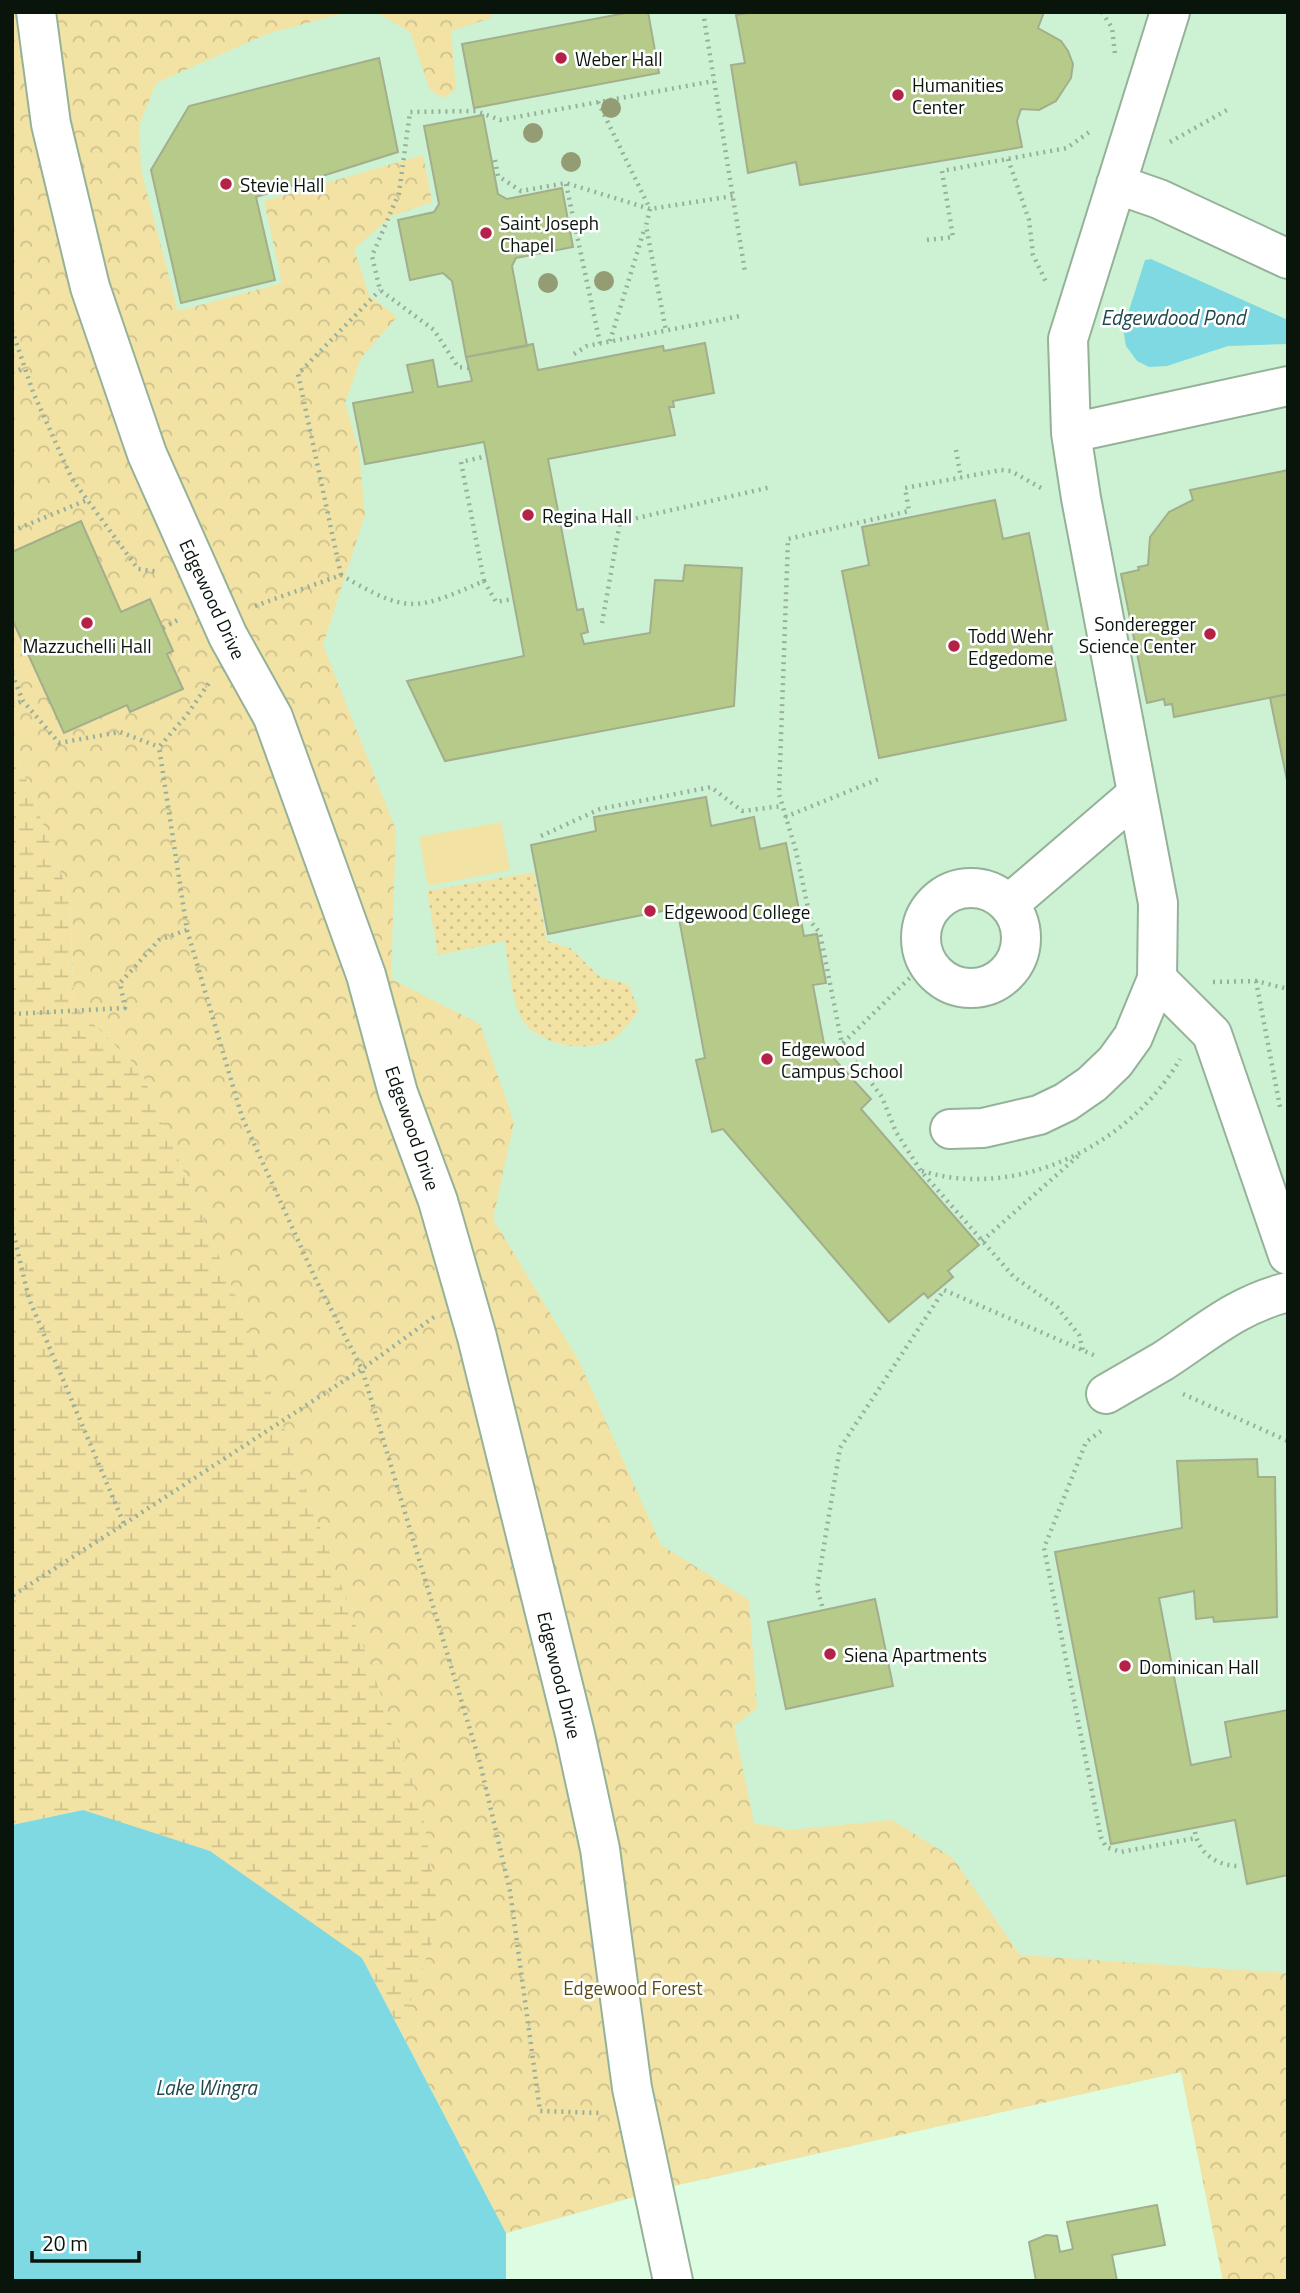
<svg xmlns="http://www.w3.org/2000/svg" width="1300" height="2293" font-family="'Titillium Web',sans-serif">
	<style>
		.built { fill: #cdf2d3 }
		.forest { fill: url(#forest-crowns) }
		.wetland { fill: url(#wetland-marsh) }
		.park { fill: url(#park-dots) }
		.pitch { fill: #f2e2a4 }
		.water { fill: #7ed9e2 }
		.building { fill: #b6ca8a; stroke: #a3ae8c; stroke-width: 2 }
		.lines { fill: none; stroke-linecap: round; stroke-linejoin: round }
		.minor-casing { stroke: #95b299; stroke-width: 42 }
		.path { stroke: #97b09b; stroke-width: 4.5; stroke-dasharray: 2 5; stroke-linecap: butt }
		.minor { stroke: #fff; stroke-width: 38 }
		.tree { fill: #949c73 }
		.poi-dot { fill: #b42247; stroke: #fff; stroke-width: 2.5 }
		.labels { text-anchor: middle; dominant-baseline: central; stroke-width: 5; stroke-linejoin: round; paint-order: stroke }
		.poi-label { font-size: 19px; fill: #09140b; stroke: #fff; text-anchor: start }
		.street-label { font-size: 19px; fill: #09140b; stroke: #fff }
		.park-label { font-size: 19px; fill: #594c19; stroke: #fff }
		.water-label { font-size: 21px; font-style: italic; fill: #1f494d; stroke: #fff }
	</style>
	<defs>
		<pattern id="forest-crowns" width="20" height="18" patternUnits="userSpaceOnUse" patternTransform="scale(1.75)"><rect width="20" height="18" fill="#f2e2a4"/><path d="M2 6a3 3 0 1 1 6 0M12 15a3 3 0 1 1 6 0" fill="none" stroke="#cec18c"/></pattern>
		<pattern id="wetland-marsh" width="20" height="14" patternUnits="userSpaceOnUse" patternTransform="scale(1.75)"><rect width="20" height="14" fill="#f2e2a4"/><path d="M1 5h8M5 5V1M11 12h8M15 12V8" fill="none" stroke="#cec18c"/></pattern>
		<pattern id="park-dots" width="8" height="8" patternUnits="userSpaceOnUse" patternTransform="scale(1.75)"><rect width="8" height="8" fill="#f2e2a4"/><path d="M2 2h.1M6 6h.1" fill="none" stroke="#cec18c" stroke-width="1.8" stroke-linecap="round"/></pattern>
	</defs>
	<rect width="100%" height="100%" fill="#ddfde2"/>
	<path class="built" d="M12,12h1276v2269h-65l-42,-209 -512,115 -163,46 -144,-275z"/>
	<path class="forest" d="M12,12h335l-80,22 -111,49 -17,43 2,44 37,141 104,-28 -18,-82 159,-46 9,47 -40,14 -38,33 15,46 28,22 -36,41 -16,45 14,48 6,64 -42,130 73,185 -5,149 89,45 34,98 -21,97 86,142 82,184 88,55 8,108 -23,18 20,97 36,7 102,-10 61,38 67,97 268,18v308h-65l-42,-209 -512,115 -163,46 -106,-203 40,-110 -19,-115 -186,-511 -94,-223 -67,-66 -4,-108 -58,-156z
		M376,12h115v6l-40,13 5,58 -12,9 -14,-8 -20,-58z"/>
	<path class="wetland" d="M12,741l58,156 4,108 67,66 94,223 186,511 19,115 -40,110 -38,-72 -279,-148 -71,15z"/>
	<path class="park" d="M534,872l13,69 23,7 30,29 28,7 11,27c-7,8 -14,18 -22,25 -25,19 -75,11 -94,-15 -11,-16 -15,-60 -18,-80l-67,14 -11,-64z"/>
	<path class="pitch" d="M501,822l9,48 -82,16 -9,-49z"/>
	<path class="water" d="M1151,259l137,61v24l-60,2 -61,20 -18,1 -12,-6 -11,-15 -3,-17 22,-69z
		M83,1810l127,41 152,107 144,275v48h-494v-456z"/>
	<path class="building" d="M631,12h17l11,61 -185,35 -12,-64z
		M753,12h291l-6,16 23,13 7,10 5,13 -2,14 -15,23 -17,9 -18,-1 -4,12 5,26 -222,38 -4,-23 -48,11 -17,-108 14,-2 -9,-48z
		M379,58l19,94 -142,45 19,83 -94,23 -30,-133 38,-64z
		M483,115l15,79 9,5 55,-11 11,59 -57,11 -4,8 15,80 -61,11 -14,-76 -9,-8 -33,7 -12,-60 36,-8 5,-8 -15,-78z
		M705,343l9,50 -41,8 1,6h-5l6,28 -127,24 29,151 6,-1 5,23 -7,2 3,10 66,-11 5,-53 28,1 2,-16 57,3 -8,138 -289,55 -38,-80 117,-25 -40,-214 -119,22 -12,-61 60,-11 -6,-27 26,-5 5,27 34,-6 -6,-24 67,-13 5,26 125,-24 1,5z
		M1288,470v224l-114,23 -2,-13 -7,1 -1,-6 -17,4 -26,-129 18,-4 -1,-3 10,-2 2,-28 19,-25 24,-12 -3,-10z
		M995,500l8,39 26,-6 37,187 -187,38 -37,-187 27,-6 -7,-38z
		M81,521l40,91 29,-13 23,52 -6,3 16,35 -53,23 -3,-7 -63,28 -52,-114v-67z
		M1288,694v91l-18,-87z
		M706,797l5,29 43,-9 6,32 26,-6 18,93 13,-2 9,49 -13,2 12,64 46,50 -10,10 118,136 -31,26 5,6 -25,21 -4,-5 -35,29 -166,-193 -11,3 -16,-72 9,-2 -28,-150 -129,26 -17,-89 65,-14 -2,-14z
		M1257,1459l1,18h17l2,140 -63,5 -1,-5 -17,2 -2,-28 -35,7 32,167 40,-8 -6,-35 63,-12v165l-41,9 -12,-64 -124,24 -56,-292 127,-24 -5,-67z
		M875,1599l18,87 -107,23 -18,-87z
		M1157,2205l8,40 -53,10 5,26h-81l-7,-39 17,-7 11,1 3,16 13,-3 -6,-27z"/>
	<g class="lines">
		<g class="minor-casing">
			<path id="minor" d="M36,12l15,112 39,163 57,167 81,182 45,81 93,258 32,118 40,108 39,136 98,397 25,115 32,239 41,193
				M1116,184l43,15 129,60
				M1071,433l217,-47
				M921 938a50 50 0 1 1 100 0a50 50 0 1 1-100 0Z
				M1009,904l127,-109
				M1157,979l55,55 76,221
				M950,1129l33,-1 56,-13 27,-13 26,-18 23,-22 18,-25 24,-58 1,-76 -77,-405 -10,-65 -3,-94 102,-327
				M1106,1394c19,-11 38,-22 57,-33 43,-28 73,-56 125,-69"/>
		</g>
		<path class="path" d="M703,12l42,260
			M1102,12l10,16 3,26
			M598,102l52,107 -4,17 20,105
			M1170,142l57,-32
			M1008,159l21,61 4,35 14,29
			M495,160l3,16 23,15 45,-8 84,26 83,-13
			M566,184l34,159
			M927,240l26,-3 -11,-66 125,-23 25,-18
			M12,330l21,62 39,87 66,90 21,3
			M610,341l35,-114
			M574,354l13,-8 153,-30
			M469,368l-11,-1 -24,-37 -54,-40 -8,-34 27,-63 11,-81 66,-1 24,9 214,-39
			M12,372l13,-4
			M956,450l5,28
			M1041,488l-30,-17 -10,-1 -96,18 4,23 -121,28 -9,255 17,57 15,71 9,11 22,111 40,53 14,35 25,39 93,106 43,30 22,28 4,15
			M12,531l75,-31
			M341,575l-43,-201 82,-84
			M484,581l12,21 17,-3
			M255,606l86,-31c67,39 74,36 143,6l-23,-119 26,-6
			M602,623l18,-101 151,-35
			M163,628l18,-10
			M12,674l11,27 36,42 61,-11 39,15
			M12,705l11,-4
			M785,817l94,-38
			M541,836l59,-27 111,-22 31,24 40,-5
			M1256,981l24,126
			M1213,982l43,-1 32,8
			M12,1014l113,-6 -5,-25 39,-43 28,-10
			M843,1043l84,-82
			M922,1171c97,30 209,-27 258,-112
			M12,1227l17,72 95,225 -112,72
			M982,1241l96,-85
			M434,1317l-72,52 118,394 30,128 30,220 61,2
			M1183,1394l105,47
			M1101,1431l-15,11 -42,106 57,289 5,10 15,5 75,-14
			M124,1524l238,-155 -46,-89 -74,-163 -55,-187 -28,-183 27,-31 25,-36
			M822,1606l-5,-18 23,-140 104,-158 152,66
			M1195,1832c4,22 22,34 45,34"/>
		<use href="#minor" class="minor"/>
	</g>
	<g class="tree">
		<circle cx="611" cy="108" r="10"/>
		<circle cx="533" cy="133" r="10"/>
		<circle cx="571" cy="162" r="10"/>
		<circle cx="604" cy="281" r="10"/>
		<circle cx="548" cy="283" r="10"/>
	</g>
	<g class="poi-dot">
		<circle cx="561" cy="58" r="7"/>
		<circle cx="898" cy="95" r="7"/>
		<circle cx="226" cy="184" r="7"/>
		<circle cx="486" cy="233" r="7"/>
		<circle cx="528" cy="515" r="7"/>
		<circle cx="87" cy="623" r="7"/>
		<circle cx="1210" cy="634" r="7"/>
		<circle cx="954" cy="646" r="7"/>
		<circle cx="650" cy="911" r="7"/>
		<circle cx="767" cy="1059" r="7"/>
		<circle cx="830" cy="1654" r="7"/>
		<circle cx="1125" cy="1666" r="7"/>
	</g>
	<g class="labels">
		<g class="poi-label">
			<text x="575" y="58">Weber Hall</text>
			<text x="912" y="84">Humanities<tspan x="912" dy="22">Center</tspan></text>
			<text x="240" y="184">Stevie Hall</text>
			<text x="500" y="222">Saint Joseph<tspan x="500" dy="22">Chapel</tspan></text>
			<text x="542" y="515">Regina Hall</text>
			<text x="1196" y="623" text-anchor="end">Sonderegger<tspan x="1196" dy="22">Science Center</tspan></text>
			<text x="968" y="635">Todd Wehr<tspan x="968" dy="22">Edgedome</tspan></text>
			<text x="87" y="645" text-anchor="middle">Mazzuchelli Hall</text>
			<text x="664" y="911">Edgewood College</text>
			<text x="781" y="1048">Edgewood<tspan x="781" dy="22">Campus School</tspan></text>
			<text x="844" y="1654">Siena Apartments</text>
			<text x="1139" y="1666">Dominican Hall</text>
		</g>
		<g class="street-label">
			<text transform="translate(213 599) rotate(65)">Edgewood Drive</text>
			<text transform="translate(413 1128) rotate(71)">Edgewood Drive</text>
			<text transform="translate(560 1675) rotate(76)">Edgewood Drive</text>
		</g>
		<g class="park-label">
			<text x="633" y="1987">Edgewood Forest</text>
		</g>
		<g class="water-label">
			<text x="1173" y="317">Edgewdood Pond</text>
			<text x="206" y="2087">Lake Wingra</text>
		</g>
	</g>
	<rect width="1300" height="2293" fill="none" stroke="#09140b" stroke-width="28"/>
	<path d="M32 2251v10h107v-10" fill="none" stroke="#09140b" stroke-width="3.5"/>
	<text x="42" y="2251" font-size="21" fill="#09140b" stroke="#ffffff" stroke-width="5" paint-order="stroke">20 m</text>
</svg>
